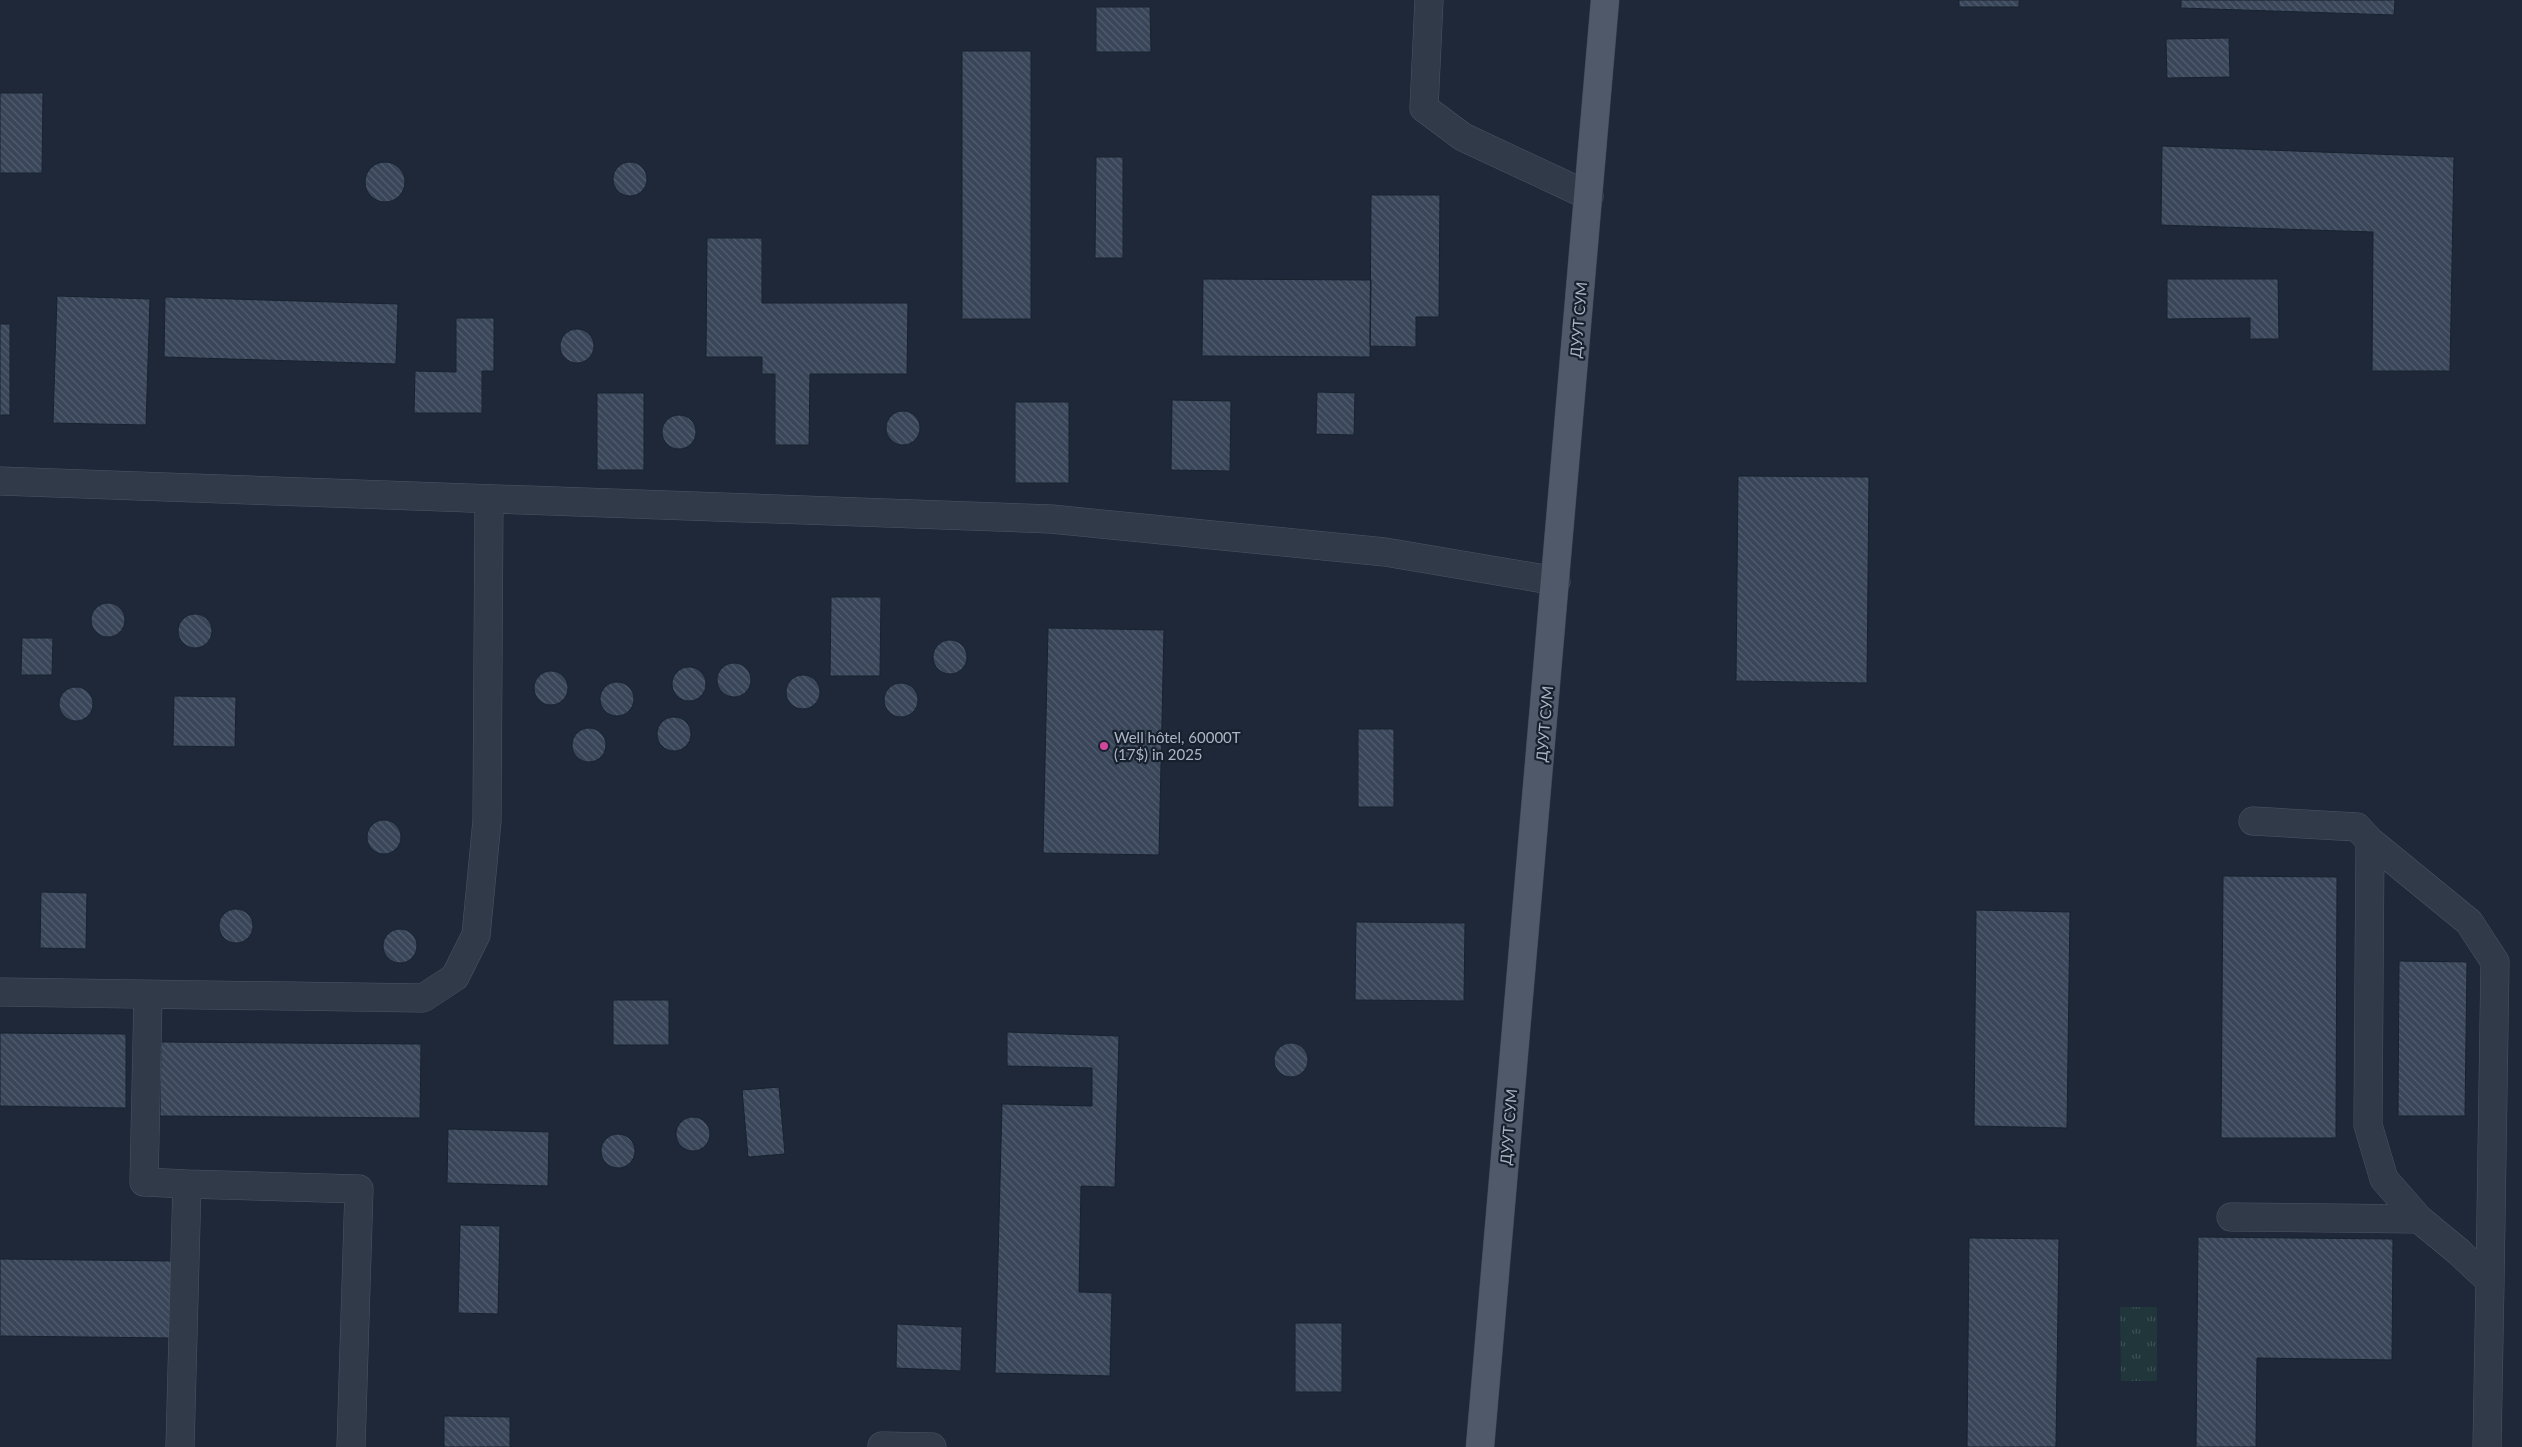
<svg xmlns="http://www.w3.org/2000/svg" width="2522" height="1447" font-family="Lato,sans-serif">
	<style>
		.grass { fill: url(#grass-tufts) }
		.building { fill: url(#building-back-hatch); stroke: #19222f }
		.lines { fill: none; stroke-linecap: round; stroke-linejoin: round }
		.minor-casing { stroke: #4c5564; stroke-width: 29 }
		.major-casing { stroke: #3b4452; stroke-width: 29 }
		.minor { stroke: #313a49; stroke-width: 28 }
		.major { stroke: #4f5969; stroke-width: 28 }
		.hotel-dot { fill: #d1479c; stroke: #17202d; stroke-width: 2 }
		.labels { text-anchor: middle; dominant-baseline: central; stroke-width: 4.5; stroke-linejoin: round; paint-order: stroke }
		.street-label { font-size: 15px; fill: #abb5c6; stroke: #17202d }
		.poi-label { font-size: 15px; fill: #abb5c6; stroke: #17202d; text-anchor: start }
	</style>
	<defs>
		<pattern id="grass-tufts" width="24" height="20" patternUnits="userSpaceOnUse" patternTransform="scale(1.25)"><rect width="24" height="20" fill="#20363a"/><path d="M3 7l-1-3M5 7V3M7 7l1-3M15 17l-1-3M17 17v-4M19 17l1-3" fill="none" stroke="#3e5155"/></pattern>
		<pattern id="building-back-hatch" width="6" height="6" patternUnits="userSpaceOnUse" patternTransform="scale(1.25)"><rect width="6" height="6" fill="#394659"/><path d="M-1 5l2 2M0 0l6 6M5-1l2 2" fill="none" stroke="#535e6f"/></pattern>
	</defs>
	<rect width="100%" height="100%" fill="#1e2839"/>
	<path class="grass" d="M2120,1307h37v74h-36z"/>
	<path class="building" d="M1959,0h60v7h-60z
		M2181,0h214l-1,15 -213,-7z
		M1096,7h54l1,45h-55z
		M2229,38l1,39 -63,1 -1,-39z
		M962,51h69v268h-69z
		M0,93h43l-1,80h-42z
		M2162,146l292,11 -4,214h-78l1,-139 -212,-7z
		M1096,157h27v101h-28z
		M613 179a17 17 0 1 1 34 0a17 17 0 1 1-34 0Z
		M365 182a20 20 0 1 1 40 0a20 20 0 1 1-40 0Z
		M1371,195h69l-1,122h-23v30l-46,-1z
		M707,238h55v65h146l-1,71h-97l-1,71h-34v-71h-13v-17h-56z
		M1203,279l168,1 -1,77 -168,-1z
		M2167,279h111l1,60h-29v-21l-83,1z
		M57,296l93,3 -4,126 -93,-2z
		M165,297l233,7 -2,60 -232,-7z
		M456,318h38v53h-12v42h-68l1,-42 41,1z
		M0,324h10v91h-10z
		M560 346a17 17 0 1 1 34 0a17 17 0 1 1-34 0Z
		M1317,392l38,1 -1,42 -38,-1z
		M597,393h47v77h-47z
		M1172,400l59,1 -1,70 -59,-1z
		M1015,402h54v81h-54z
		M886 428a17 17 0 1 1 34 0a17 17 0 1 1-34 0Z
		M662 432a17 17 0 1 1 34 0a17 17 0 1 1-34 0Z
		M1738,476l131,1 -2,206 -131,-2z
		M831,597h50l-1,79h-50z
		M91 620a17 17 0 1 1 34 0a17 17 0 1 1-34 0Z
		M178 631a17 17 0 1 1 34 0a17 17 0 1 1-34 0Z
		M1048,628l116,2 -5,225 -116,-2z
		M22,638h31l-1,37h-31z
		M933 657a17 17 0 1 1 34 0a17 17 0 1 1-34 0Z
		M717 680a17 17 0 1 1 34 0a17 17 0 1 1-34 0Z
		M672 684a17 17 0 1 1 34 0a17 17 0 1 1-34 0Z
		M534 688a17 17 0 1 1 34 0a17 17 0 1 1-34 0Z
		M786 692a17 17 0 1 1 34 0a17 17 0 1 1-34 0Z
		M600 699a17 17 0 1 1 34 0a17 17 0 1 1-34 0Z
		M884 700a17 17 0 1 1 34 0a17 17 0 1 1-34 0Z
		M59 704a17 17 0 1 1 34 0a17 17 0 1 1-34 0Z
		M174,696l62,1 -1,50 -62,-1z
		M657 734a17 17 0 1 1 34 0a17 17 0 1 1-34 0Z
		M572 745a17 17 0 1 1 34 0a17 17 0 1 1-34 0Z
		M1358,729h36v78h-36z
		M367 837a17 17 0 1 1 34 0a17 17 0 1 1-34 0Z
		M2223,876l114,1 -1,261h-115z
		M41,892l46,1 -1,56 -46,-1z
		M219 926a17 17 0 1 1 34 0a17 17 0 1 1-34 0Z
		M1976,910l94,2 -3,216 -93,-2z
		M1356,922l109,1 -1,78 -109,-1z
		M383 946a17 17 0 1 1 34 0a17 17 0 1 1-34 0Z
		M2399,961l68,1 -2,154h-67z
		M613,1000h56v45h-56z
		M1007,1032l112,4 -4,151 -34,-1 -2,106 33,1 -2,83 -115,-3 7,-269 90,2v-38l-85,-2z
		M0,1033l126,1v74l-126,-2z
		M161,1042l260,2 -1,74 -260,-2z
		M1274 1060a17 17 0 1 1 34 0a17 17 0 1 1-34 0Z
		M779,1087l6,67 -37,3 -6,-67z
		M676 1134a17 17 0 1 1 34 0a17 17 0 1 1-34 0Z
		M448,1129l101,3 -1,54 -101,-3z
		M601 1151a17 17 0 1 1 34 0a17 17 0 1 1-34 0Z
		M460,1225l40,1 -2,88 -40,-1z
		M2198,1237l195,2 -1,121 -135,-2 -1,89h-60z
		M1969,1238l90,1 -3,208h-89z
		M0,1259l173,2 -1,77 -172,-2z
		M1295,1323h47v69h-47z
		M897,1324l65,3 -1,44 -65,-3z
		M444,1416l66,1v30h-66z"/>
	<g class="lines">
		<g class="minor-casing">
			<path id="minor" d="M1429,0l-5,108 39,29 126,59
				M0,481l1051,38 334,33 171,29
				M2253,821l104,6 13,14 -2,284 16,54 35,40 40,33 31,29 -3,166
				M2370,841l99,81 26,40 -5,319
				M0,992l423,6 32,-21 21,-42 11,-114 2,-321
				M148,996l-4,186 43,2 -7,263
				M187,1184l172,5 -8,258
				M2231,1217l188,2
				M882,1446l50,1"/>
		</g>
		<g class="major-casing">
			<path id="major" d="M1480,1447l125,-1447"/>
		</g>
		<use href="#minor" class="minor"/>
		<use href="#major" class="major"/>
	</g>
	<circle class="hotel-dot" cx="1104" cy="746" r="5"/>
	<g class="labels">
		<g class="street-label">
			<text transform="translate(1578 320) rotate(-85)">ДУУТ СУМ</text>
			<text transform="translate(1544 724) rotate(-85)">ДУУТ СУМ</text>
			<text transform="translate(1508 1127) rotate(-85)">ДУУТ СУМ</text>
		</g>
		<g class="poi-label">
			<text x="1114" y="737">Well hôtel, 60000T<tspan x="1114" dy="17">(17$) in 2025</tspan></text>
		</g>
	</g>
</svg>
